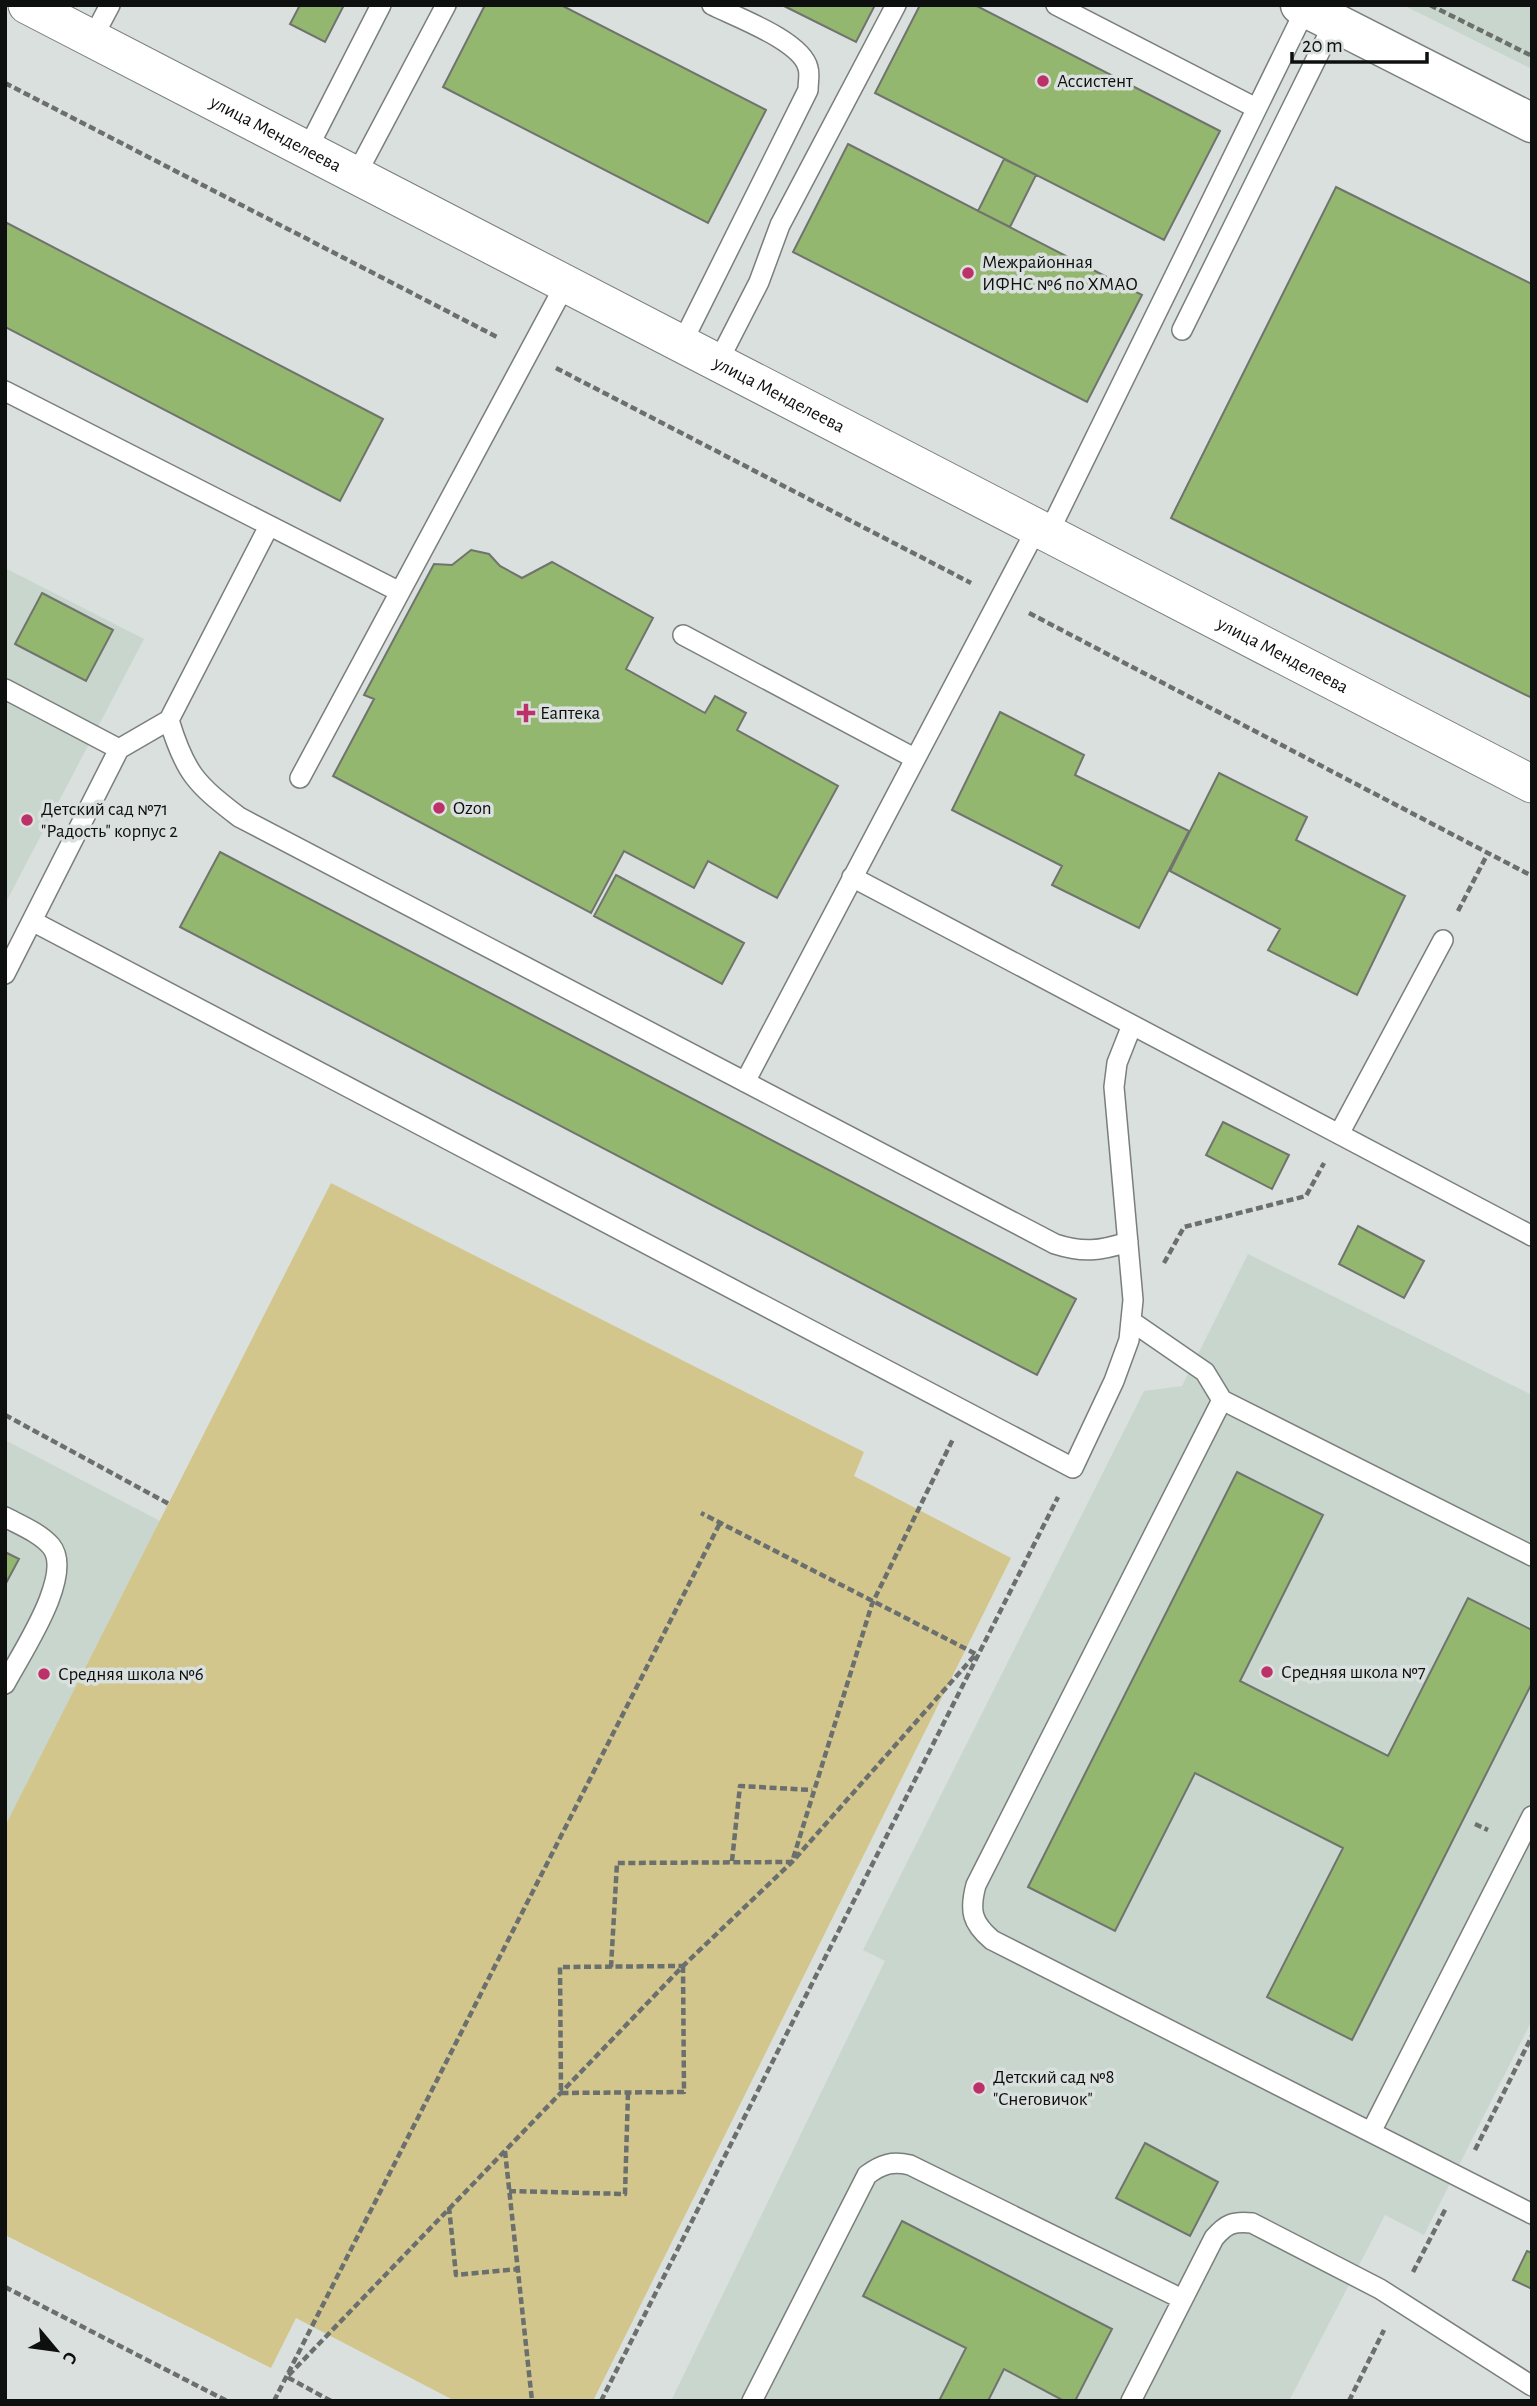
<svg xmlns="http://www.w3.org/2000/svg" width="1537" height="2406" font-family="'Alegreya Sans',sans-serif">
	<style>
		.built { fill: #c8d6ce }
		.green { fill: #d2c68d }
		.building { fill: #93b76f; stroke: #70736e; stroke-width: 2 }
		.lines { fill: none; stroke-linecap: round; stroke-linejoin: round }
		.lane-casing { stroke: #7a7f7c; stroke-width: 22 }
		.street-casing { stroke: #7a7f7c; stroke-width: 39 }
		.secondary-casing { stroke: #7a7f7c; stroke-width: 41 }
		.path { stroke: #6b6f6d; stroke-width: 4.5; stroke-dasharray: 7 3.5; stroke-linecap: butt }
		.lane { stroke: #fff; stroke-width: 19 }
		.street { stroke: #fff; stroke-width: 37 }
		.secondary { stroke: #fff; stroke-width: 38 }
		.poi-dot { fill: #bc3168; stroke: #dae0dd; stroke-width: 2.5 }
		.labels { text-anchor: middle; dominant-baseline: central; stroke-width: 7; stroke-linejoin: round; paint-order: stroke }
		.poi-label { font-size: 19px; fill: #0e100f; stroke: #dae0dd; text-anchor: start }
		.street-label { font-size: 19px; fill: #0e100f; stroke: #dae0dd }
	</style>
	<rect width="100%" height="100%" fill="#dae0dd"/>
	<path class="built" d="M1403,5h129v64z
		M5,568l139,71 -139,265z
		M1248,1254l284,141v625l-108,215 -39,-20 -96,186h-618l214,-440 -22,-11 281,-559 38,-5z
		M5,1440l155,81 -155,305z"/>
	<path class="green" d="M331,1183l533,269 -10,24 157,82 -418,843h-138l-159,-83 -25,50 -266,-133v-409z"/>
	<path class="building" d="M300,5h44l-19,37 -35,-18z
		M485,5h76l205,105 -58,113 -265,-136z
		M782,5h93l-19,37z
		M920,5h55l245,126 -56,109 -289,-147z
		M848,144l294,151 -55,107 -294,-150z
		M1004,159l32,16 -26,52 -32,-16z
		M1336,187l196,97v414l-361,-180z
		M5,222l378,197 -43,82 -335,-174z
		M471,550l18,4 11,12 22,12 30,-16 101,56 -27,51 79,44 10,-17 31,17 -9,17 101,56 -61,112 -69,-37 -14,27 -70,-37 -33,62 -258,-137 41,-77 -10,-4 70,-131 18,1z
		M42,593l71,37 -27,51 -71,-37z
		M1000,712l84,43 -9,20 114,56 -50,97 -87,-43 10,-19 -110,-56z
		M1219,773l88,44 -11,23 109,56 -48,99 -89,-45 12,-21 -110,-58z
		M220,852l856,447 -39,76 -857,-448z
		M616,875l128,68 -22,41 -128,-68z
		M1223,1122l66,33 -17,34 -66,-34z
		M1358,1226l66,35 -20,37 -65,-34z
		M1237,1472l86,43 -83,166 148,75 80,-158 64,32v53l-180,357 -85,-43 76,-149 -148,-75 -80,158 -87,-44z
		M5,1552l14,7 -14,26z
		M1145,2143l73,39 -28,54 -74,-38z
		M902,2221l210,108 -37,72h-11l-60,-32 -16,32h-49l27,-53 -103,-52z
		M1527,2251l5,2v36l-19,-9z"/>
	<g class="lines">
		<g class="lane-casing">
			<path id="lane" d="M1056,5l200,103
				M92,39l18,-34
				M307,150l74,-145
				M356,175l90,-170
				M1182,330l152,-307
				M682,343l126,-253c0,-7 2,-16 0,-22 -6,-27 -72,-51 -96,-63
				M718,362l41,-80 21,-57 116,-220
				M5,391l395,201 166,-309
				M1049,532l257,-524
				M683,635l231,123
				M5,689l114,60
				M169,720c16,53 27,64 70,97l816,427c28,9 45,7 73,-2
				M300,778l100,-186
				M852,877l680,359
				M32,921l1041,547 41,-87 15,-41 4,-40 -19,-213 3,-24 15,-38
				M5,974l114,-225 50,-29 100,-194
				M745,1082l293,-556
				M1339,1134l104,-194
				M1131,1321l74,51 17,28
				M5,1517c15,8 35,16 46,29 24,29 -31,109 -46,138
				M1532,1556l-310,-156 -246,485c-7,26 -4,38 16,55l540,274
				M1371,2132l161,-316
				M752,2401l115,-226c15,-11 25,-14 43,-10l272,134
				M1131,2401l83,-163c12,-14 19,-17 38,-15l128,66 152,97"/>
		</g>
		<g class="street-casing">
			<g id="street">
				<path id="s1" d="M27,5l1505,779"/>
			</g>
		</g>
		<g class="secondary-casing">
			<path id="secondary" d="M1300,5l232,118"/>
		</g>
		<path class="path" d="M1430,5l102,51
			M5,83l494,255
			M556,368l415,215
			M1029,613l503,263
			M1458,911l30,-58
			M1164,1263l20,-36 122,-31 18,-33
			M5,1415l164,89
			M1475,1824l13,6
			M732,1861l8,-75 72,4
			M683,1966l1,126 -123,1 -1,-126z
			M611,1967l6,-104 175,-1 80,-258 81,-165
			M1475,2150l57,-114
			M505,2151l27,250
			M509,2191l116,3 3,-102
			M449,2207l7,68 62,-6
			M1413,2272l33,-64
			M5,2287l222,114
			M274,2401l446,-878
			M331,2401l-44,-24 396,-411 109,-104 184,-208 -275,-141
			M601,2401l457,-904
			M1349,2401l35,-71"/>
		<use href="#lane" class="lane"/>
		<use href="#street" class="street"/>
		<use href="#secondary" class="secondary"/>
	</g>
	<g class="poi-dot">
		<circle cx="1043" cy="81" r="7"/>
		<circle cx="968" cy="273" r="7"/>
		<path d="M522.5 702.5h7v7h7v7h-7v7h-7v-7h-7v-7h7z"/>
		<circle cx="439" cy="808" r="7"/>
		<circle cx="27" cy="820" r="7"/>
		<circle cx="1267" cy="1672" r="7"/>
		<circle cx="44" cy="1674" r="7"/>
		<circle cx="979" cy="2088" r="7"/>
	</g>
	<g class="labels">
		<g class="poi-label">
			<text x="1057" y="81">Ассистент</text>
			<text x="982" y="262">Межрайонная<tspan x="982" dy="22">ИФНС №6 по ХМАО</tspan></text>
			<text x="540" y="713">Еаптека</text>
			<text x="453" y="808">Ozon</text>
			<text x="41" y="809">Детский сад №71<tspan x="41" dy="22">"Радость" корпус 2</tspan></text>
			<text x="1281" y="1672">Средняя школа №7</text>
			<text x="58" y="1674">Средняя школа №6</text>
			<text x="993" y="2077">Детский сад №8<tspan x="993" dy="22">"Снеговичок"</tspan></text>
		</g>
		<g class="street-label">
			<text stroke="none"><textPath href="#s1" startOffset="280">улица Менделеева</textPath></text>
			<text stroke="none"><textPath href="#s1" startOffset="847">улица Менделеева</textPath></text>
			<text stroke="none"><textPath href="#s1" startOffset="1414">улица Менделеева</textPath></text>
		</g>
	</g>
	<rect width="1537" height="2406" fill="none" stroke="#0e100f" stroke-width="14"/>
	<g transform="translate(56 2350) rotate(119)" stroke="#dae0dd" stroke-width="5" paint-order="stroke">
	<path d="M0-5L12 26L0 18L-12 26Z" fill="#0e100f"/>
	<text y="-10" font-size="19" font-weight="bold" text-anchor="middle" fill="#0e100f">С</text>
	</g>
	<path d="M1292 52v10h135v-10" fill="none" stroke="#0e100f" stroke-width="3.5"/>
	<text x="1302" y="52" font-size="21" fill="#0e100f" stroke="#dae0dd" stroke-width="5" paint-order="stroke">20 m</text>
</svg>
